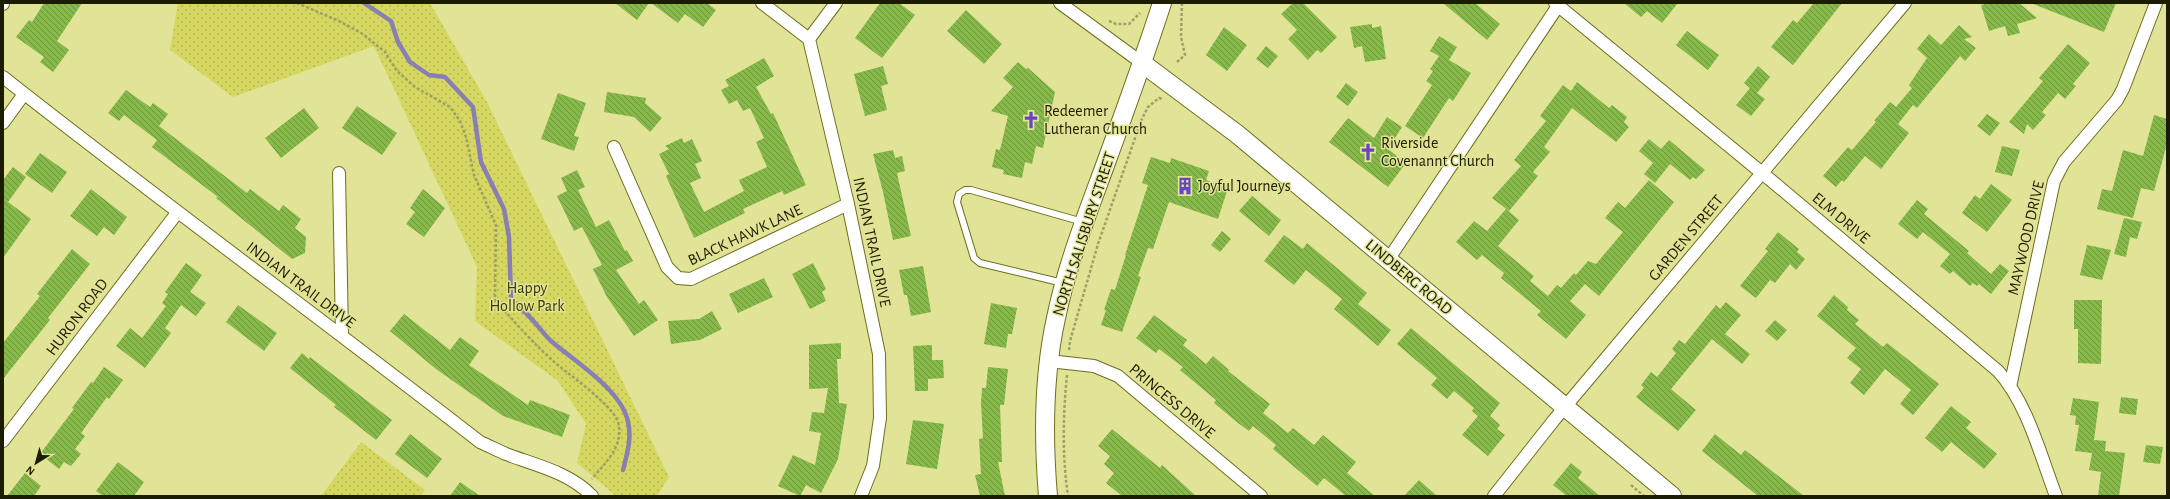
<svg xmlns="http://www.w3.org/2000/svg" width="2170" height="499" font-family="'Alegreya Sans',sans-serif">
	<style>
		.green { fill: url(#green-dots) }
		.lines { fill: none; stroke-linecap: round; stroke-linejoin: round }
		.stream { stroke: #887fb2; stroke-width: 4.5 }
		.building { fill: url(#building-back-hatch) }
		.lane-casing { stroke: #6e6e20; stroke-width: 8 }
		.street-casing { stroke: #6e6e20; stroke-width: 14 }
		.secondary-casing { stroke: #6e6e20; stroke-width: 20 }
		.path { stroke: #9fa164; stroke-width: 2.5; stroke-dasharray: 3 2; stroke-linecap: butt }
		.lane { stroke: #fff; stroke-width: 6 }
		.street { stroke: #fff; stroke-width: 12 }
		.secondary { stroke: #fff; stroke-width: 18 }
		.labels { text-anchor: middle; dominant-baseline: central; stroke-width: 3; stroke-linejoin: round; paint-order: stroke }
		.poi-label { font-size: 16px; fill: #1c1c00; stroke: #e1e496; text-anchor: start }
		.street-label { font-size: 16px; fill: #1c1c00; stroke: #e1e496 }
		.park-label { font-size: 16px; fill: #383800; stroke: #e1e496 }
	</style>
	<defs>
		<pattern id="green-dots" width="8" height="8" patternUnits="userSpaceOnUse"><rect width="8" height="8" fill="#d5d761"/><path d="M2 2h.1M6 6h.1" fill="none" stroke="#b6b852" stroke-width="1.8" stroke-linecap="round"/></pattern>
		<pattern id="building-back-hatch" width="6" height="6" patternUnits="userSpaceOnUse"><rect width="6" height="6" fill="#86b84a"/><path d="M-1 5l2 2M0 0l6 6M5-1l2 2" fill="none" stroke="#6d953b"/></pattern>
	</defs>
	<rect width="100%" height="100%" fill="#e1e496"/>
	<path class="green" d="M178,3h252l57,99 182,375 -12,19h-41l-39,-33 9,-39 -28,-43 -83,-60 2,-54 -103,-221 -141,51 -63,-47z
		M361,442l64,48 -5,6h-99z"/>
	<g class="lines">
		<path class="stream" d="M364,3l27,18 7,21 12,20 19,13 16,2 28,30 8,55 23,47 5,28 2,62c8,8 17,15 24,24 6,6 10,13 16,18 23,20 71,49 77,81 4,16 -1,32 -5,48"/>
	</g>
	<path class="building" d="M44,3h38l-25,38 12,9 -16,22 -13,-10 4,-5 -28,-20 13,-17 3,2z
		M615,3h34l-12,17z
		M651,3h56l9,7 -13,17 -18,-13 -7,9z
		M880,3h19l16,12 -33,43 -27,-20z
		M1293,3h10l34,34 -16,16 -4,-3 -9,10 -20,-21 9,-9 -16,-16z
		M1443,3h32l25,21 -13,16z
		M1624,3h54l-16,20 -15,-12 -6,6z
		M1814,3h28l-49,62 -22,-18 22,-27 4,3z
		M1989,3h30l18,15 -20,6 3,9 -12,3 -3,-10 -16,5 -8,-26z
		M2031,3h85l-12,29z
		M966,10l36,34 -18,20 -37,-33z
		M1372,24v4l9,-2 5,33 -21,3 -3,-16 -8,2 -4,-21z
		M1959,25l13,12 -8,2 12,9 -11,13 -5,-5 -43,52 -4,-3 -15,19 11,9 -28,36 -16,-13 -21,26 -2,-2 -6,7 -13,-11 25,-29 4,3 24,-28 -2,-1 16,-19 6,5 16,-19 -3,-3 18,-27 -10,-9 12,-15 12,11z
		M1224,27l23,18 -20,26 -21,-16z
		M1687,31l32,24 -11,15 -32,-25z
		M1439,36l18,11 -8,13 22,13 -18,28 -4,-3 -26,40 -18,-12 27,-41 -6,-4 7,-10 -3,-2 9,-13 -9,-5z
		M2068,44l22,19 -17,21 3,2 -11,13 -7,-6 -16,19 4,3 -13,15 -6,-6 -3,10 -15,-12 34,-41 -4,-3z
		M1266,46l12,10 -10,12 -12,-9z
		M764,58l10,18 -18,11 15,27 2,-1 33,72 -22,10 -2,-4 -39,18 2,4 -51,25 -28,-62 3,-2 -10,-20 10,-5 -4,-3 17,-8 2,5 8,-4 10,22 -7,3 6,14 -11,5 14,29 40,-21 -5,-11 28,-13 -11,-25 8,-4 -14,-30 -7,3 -6,-11 -8,4 -8,-14 8,-4 -4,-6z
		M1018,62l8,7 2,-1 27,24 -12,56 -7,-2 -4,18 -7,-2 -3,16 -19,-4 1,-4 -12,-3 4,-18 4,1 8,-34 -17,-5 22,-24 -10,-9z
		M883,66l5,18 -7,2 6,24 -22,6 -11,-42z
		M1758,66l12,11 -13,16 8,6 -14,17 -15,-11 14,-17 -6,-5z
		M1577,82l32,26 3,-3 15,12 -3,5 5,5 -13,15 -44,-34 -28,39 6,5 -17,20 5,4 -29,35 -17,-13 29,-32 -7,-6 32,-39 -6,-5 23,-31 8,6z
		M1346,83l12,9 -10,14 -12,-9z
		M126,90l24,17 3,-4 15,11 -9,12 88,67 3,-4 29,22 4,-6 18,14 -6,9 11,9 -1,16 -13,6 -76,-61 2,-1 -66,-50 5,-7 -33,-25 -5,6 -11,-8z
		M607,92l39,6 -1,5 17,15 -12,14 -16,-15 -30,-5z
		M558,93l28,10 -12,33 5,1 -5,14 -33,-12z
		M357,106l40,27 -15,22 -40,-27z
		M304,108l15,20 -38,30 -16,-20z
		M1987,114l13,9 -10,13 -13,-10z
		M2154,115l13,4v25l-13,47 -13,-3 -8,30 -36,-9 5,-20 10,2 11,-41 20,6z
		M1387,117l15,10 -14,22 18,14 -18,24 -59,-45 19,-24 26,20z
		M1649,139l12,10 8,-9 36,30 -9,9 -3,-2 -3,3 -20,-16 -15,19 -11,-9 9,-11 -14,-12z
		M2002,146l18,4 -8,26 -17,-4z
		M893,150l2,8 7,-2 3,15 -8,2 14,63 -18,4 -10,-48 -10,-38z
		M40,153l27,19 -15,21 -27,-19z
		M1151,157l19,6 1,-5 38,13 -3,9 22,8 -10,31 -49,-17 -16,47 -5,-1 -10,28 3,1 -19,55 -21,-7 5,-15h-2l7,-21 4,1 11,-35h-1l23,-70 -6,-2z
		M13,167l13,10 -18,25 23,17 -28,39v-78z
		M577,170l8,17 -7,3 18,37 13,-7 16,31 2,-1 6,11 -17,9 23,34 5,-4 14,20 -24,16 -27,-39 -14,-28 9,-4 -20,-38 -8,4 -17,-35 10,-5 -6,-13z
		M1649,180l25,22 -75,94 -14,-12 -15,17 16,14 -20,24 -29,-24 4,-4 -40,-33 3,-5 -22,-18 -5,5 -21,-18 18,-21 13,10 19,-22 13,11 -21,26 36,30 -4,5 18,15 9,-11 4,3 13,-15 2,2 12,-14 8,3 27,-32 -18,-14 13,-16 7,6z
		M1991,184l21,16 -25,32 -25,-19 13,-18 5,4z
		M91,189l36,28 -13,18 -10,-8 -7,9 -27,-20z
		M423,189l22,19 -21,29 -18,-13 9,-12 -5,-4z
		M1252,196l29,24 -12,16 -30,-25z
		M1917,200l11,9 -4,5 45,37 -2,2 24,21 9,-10 9,7 -18,23 -12,-10 -2,2 -4,-3 -3,3 -17,-15 -3,3 -10,-8 10,-12 -27,-22 -6,7 -19,-15z
		M2124,218l18,4 -5,17 -7,-2 -4,20 -12,-3z
		M1222,231l9,8 -11,13 -9,-7z
		M1778,232l21,17 -2,3 8,7 -9,11 -6,-6 -15,19 -5,-3 -14,18 -16,-12 28,-35 -3,-2z
		M1284,235l19,14 4,-6 60,50 -9,11 33,26 -13,16 -44,-37 8,-10 -36,-29 -12,15 -30,-24z
		M2087,245l24,5 -9,30 -22,-5z
		M72,249l18,15 -42,54 2,2 -47,59v-36l37,-47 -3,-2z
		M186,263l16,12 -12,17 16,11 -10,13 -15,-11 -16,23 6,5 -26,35 -29,-22 14,-18 12,10 24,-32 -4,-3 6,-9 -3,-2z
		M813,263l13,26 -4,3 4,9 -16,8 -18,-35z
		M923,266l8,46 -20,4 -4,-21h-3l-5,-25z
		M764,278l9,19 -35,16 -9,-19z
		M1834,295l14,12 -1,3 12,10 -4,4 28,23 4,-4 52,41 -26,31 -13,-11 11,-14 -26,-21 -21,26 -14,-12 11,-14 -14,-11 9,-10 -39,-32z
		M2074,300h28l-1,64 -23,-1v-34h-4z
		M1726,302l15,13 -16,19 25,20 -8,10 -30,-25 -41,50 25,21 -18,21 -42,-34 8,-9 -3,-3 10,-13 6,5 19,-24 -4,-4 7,-9 6,4 31,-39 4,4z
		M991,303l26,5 -5,26h-4l-2,14 -22,-4z
		M238,305l39,28 -13,18 -38,-29z
		M712,311l10,18 -22,11 -29,4 -3,-23 31,-2z
		M404,314l46,36 10,-13 19,14 -10,14 59,40 2,-5 40,15 -8,22 -59,-21 -67,-47 -46,-38z
		M1154,315l33,25 -4,5 23,19 7,-8 16,14 -1,1 42,33 -7,9 25,20 5,-5 21,17 9,-10 33,27 -9,11 28,23h-29l-22,-18 -7,8 -44,-37 3,-4 -23,-19 -4,5 -11,-8 -24,-20 2,-3 -36,-30 3,-3 -24,-18 -3,4 -20,-15z
		M1775,320l12,10 -10,11 -12,-10z
		M1411,328l89,75 -10,13 10,9 -3,4 8,6 -17,21 -26,-21 16,-19 -6,-5 2,-3 -20,-17 -7,8 -16,-14 6,-7 -40,-34z
		M841,343v16h-4l2,44 8,1 -9,55 -17,34 -15,-8 -6,11 -22,-10 15,-31 22,10 6,-32 -12,-2 3,-19 12,1 4,-25 -19,1v-44z
		M932,345v15h11l1,18 -16,1v12h-13l-2,-45z
		M302,353l7,6 1,-2 82,63 -16,20 -42,-33 2,-2 -46,-37z
		M104,367l19,13 -14,19 -2,-2 -26,36 4,3 -10,13 6,5 -10,12 -7,-4 -5,7 -19,-15 34,-45 -2,-1 19,-26 2,1z
		M988,367l20,2 -4,36h-4l2,57h-4l7,34h-25l-5,-21 6,-1 -2,-35 4,-1 -2,-35 1,-15h4z
		M2121,397l17,2 -2,16 -17,-2z
		M2073,398l26,4 -5,38 12,1 -1,10 20,2 -6,43h-21l3,-24 -12,-2 3,-17 -17,-2 4,-26h-4l1,-9 -6,-1z
		M1951,406l20,16 -5,6 31,26 -13,15 -33,-27 -9,10 -17,-14z
		M913,420l31,4 -7,45 -31,-5z
		M1112,429l48,39 2,-3 34,31h-74l-16,-13 8,-10 -10,-9 6,-8 -12,-10z
		M410,434l32,25 -15,19 -32,-24z
		M1715,434l26,21 4,-5 59,46h-46l-56,-45z
		M2146,445l17,2 -3,17 -17,-2z
		M118,462l26,20 -10,14h-31l-7,-5z
		M1571,463l11,9 -4,6 22,18h-33l-14,-11z
		M25,473l16,13 -7,10h-27z
		M1419,480l18,16h-33z
		M460,482l20,14h-30z"/>
	<g class="lines">
		<g class="lane-casing">
			<path id="lane" d="M1063,283l-83,-20 -6,-5 -17,-56 2,-8 6,-4h6l112,32"/>
		</g>
		<g class="street-casing">
			<path id="street" d="M762,3l47,36
				M836,3l-27,36 39,165 31,150 1,64 -7,48 -12,30
				M1060,3l82,60
				M1555,3l218,179 225,189c29,31 43,86 58,125
				M3,4v-1
				M3,77c157,124 319,242 477,365 9,4 17,8 26,12 29,11 63,18 86,42
				M3,123l21,-29
				M614,147l53,120 11,11 13,1 157,-75
				M339,173l3,162
				M1388,260l172,-257
				M1049,361l45,5 24,10 143,120
				M2010,387l44,-206 10,-19 53,-62 6,-11 33,-86
				M3,441l174,-228
				M1494,496l60,-76 351,-417"/>
		</g>
		<g class="secondary-casing">
			<path id="secondary" d="M1142,63l95,71 435,362
				M1048,496c-5,-59 -5,-119 8,-178 11,-54 32,-106 51,-158 19,-52 38,-104 55,-157"/>
		</g>
		<path class="path" d="M297,3l42,18 24,13 22,18 12,19 18,16 35,20 10,14 6,16 8,38 22,50 -1,75c18,20 35,40 55,58 15,15 67,48 69,68 3,22 -14,37 -27,53
			M1109,21l7,3h13l11,-11
			M1177,62l8,-7 -4,-18 1,-34
			M1069,350l1,-9 28,-97 43,-123 7,-14 11,-9 3,1
			M1067,375c-4,40 -5,80 1,121
			M1631,485l13,11"/>
		<use href="#lane" class="lane"/>
		<use href="#street" class="street"/>
		<use href="#secondary" class="secondary"/>
	</g>
	<defs>
		<g id="church-bare" transform="scale(1.38)"><path d="M-1.2-6h2.4v3.5h3.3v2.4h-3.3V6h-2.4V-.1h-3.3v-2.4h3.3Z" fill="#6647c0" stroke="#e1e496" stroke-width="2.5" paint-order="stroke"/></g>
		<g id="building-bare" transform="scale(1.38)"><path d="M-4-6H4V6H1V3H-1V6H-4ZM-2.5-4.3h1.7v1.8h-1.7ZM.8-4.3h1.7v1.8H.8ZM-2.5-1h1.7V.8h-1.7ZM.8-1h1.7V.8H.8Z" fill="#6647c0" stroke="#e1e496" stroke-width="2.5" paint-order="stroke"/></g>
	</defs>
	<g fill-rule="evenodd">
		<use href="#church-bare" x="1031" y="120"/>
		<use href="#church-bare" x="1368" y="152"/>
		<use href="#building-bare" x="1185" y="186"/>
	</g>
	<g class="labels">
		<g class="poi-label">
			<text x="1044" y="111">Redeemer<tspan x="1044" dy="18">Lutheran Church</tspan></text>
			<text x="1381" y="143">Riverside<tspan x="1381" dy="18">Covenannt Church</tspan></text>
			<text x="1198" y="186">Joyful Journeys</text>
		</g>
		<g class="street-label">
			<text transform="translate(1841 218) rotate(40)">ELM DRIVE</text>
			<text transform="translate(1084 234) rotate(-72)">NORTH SALISBURY STREET</text>
			<text transform="translate(745 235) rotate(-25)">BLACK HAWK LANE</text>
			<text transform="translate(1686 238) rotate(-50)">GARDEN STREET</text>
			<text transform="translate(2026 238) rotate(-77)">MAYWOOD DRIVE</text>
			<text transform="translate(872 242) rotate(78)">INDIAN TRAIL DRIVE</text>
			<text transform="translate(1409 277) rotate(40)">LINDBERG ROAD</text>
			<text transform="translate(301 285) rotate(37)">INDIAN TRAIL DRIVE</text>
			<text transform="translate(77 317) rotate(-53)">HURON ROAD</text>
			<text transform="translate(1172 401) rotate(40)">PRINCESS DRIVE</text>
		</g>
		<g class="park-label">
			<text x="527" y="288">Happy<tspan x="527" dy="18">Hollow Park</tspan></text>
		</g>
	</g>
	<rect width="2170" height="499" fill="none" stroke="#1c1c00" stroke-width="8"/>
	<g transform="translate(36 463) rotate(217)" stroke="#e1e496" stroke-width="3" paint-order="stroke">
	<path d="M0-3L7 15L0 10L-7 15Z" fill="#1c1c00"/>
	<text y="-6" font-size="11" font-weight="bold" text-anchor="middle" fill="#1c1c00">N</text>
	</g>
</svg>
